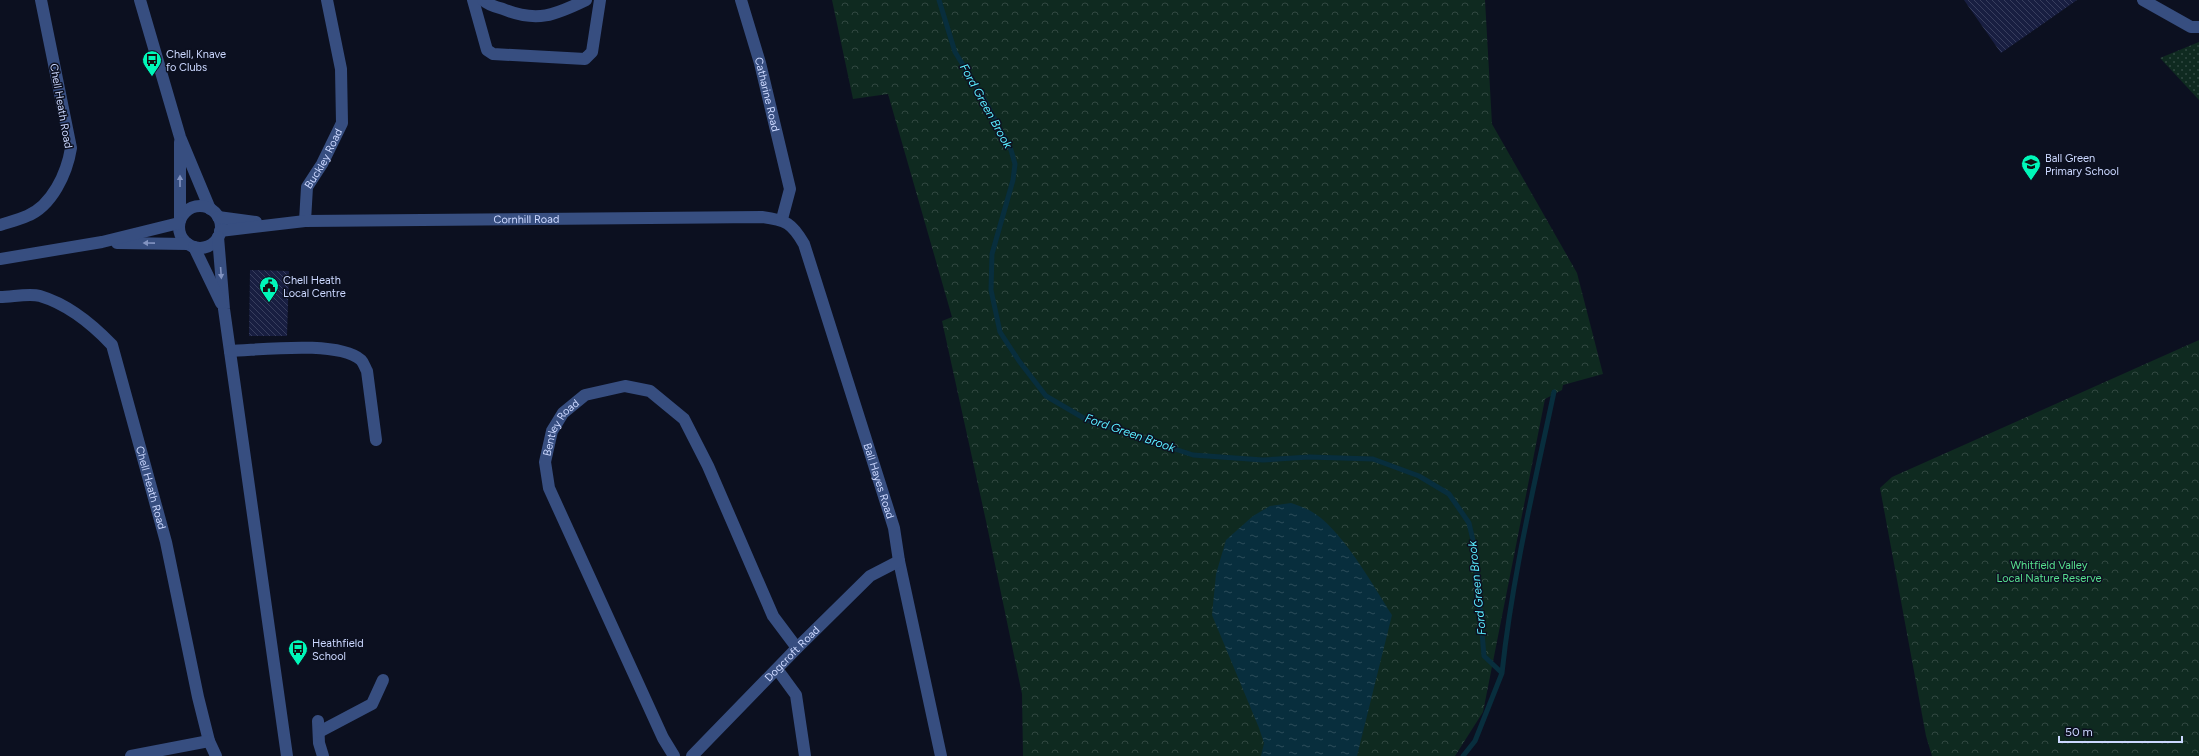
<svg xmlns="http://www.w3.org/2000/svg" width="2199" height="756" font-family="Figtree,sans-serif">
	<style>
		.forest { fill: url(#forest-crowns) }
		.garden { fill: url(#garden-dots) }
		.water { fill: url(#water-ripples) }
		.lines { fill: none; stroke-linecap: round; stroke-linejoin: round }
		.stream { stroke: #082e3d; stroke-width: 5 }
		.building { fill: url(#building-back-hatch) }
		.minor { stroke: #374e80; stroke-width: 12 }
		.oneway { fill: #8293c0 }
		.labels { text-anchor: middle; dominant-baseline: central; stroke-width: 3; stroke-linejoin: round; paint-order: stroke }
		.poi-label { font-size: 11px; fill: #ccd8ff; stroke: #0c1020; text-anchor: start }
		.street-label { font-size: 11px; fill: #ccd8ff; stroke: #0c1020 }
		.park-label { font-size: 11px; fill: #57e08e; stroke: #0c1020 }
		.water-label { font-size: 12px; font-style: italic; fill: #5aecff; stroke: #0c1020 }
	</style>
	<defs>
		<pattern id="forest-crowns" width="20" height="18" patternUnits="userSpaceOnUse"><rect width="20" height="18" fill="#0f2a20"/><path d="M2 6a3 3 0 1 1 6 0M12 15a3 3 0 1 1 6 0" fill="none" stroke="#314841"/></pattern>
		<pattern id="garden-dots" width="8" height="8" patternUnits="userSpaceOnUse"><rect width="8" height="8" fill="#0f2a20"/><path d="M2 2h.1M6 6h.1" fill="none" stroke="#314841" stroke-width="1.8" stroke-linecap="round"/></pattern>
		<pattern id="water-ripples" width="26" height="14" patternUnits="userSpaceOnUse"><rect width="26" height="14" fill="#082e3d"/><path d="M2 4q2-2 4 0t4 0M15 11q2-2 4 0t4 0" fill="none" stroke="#2b4c5a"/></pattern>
		<pattern id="building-back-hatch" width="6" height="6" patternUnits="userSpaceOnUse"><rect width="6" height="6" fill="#181e41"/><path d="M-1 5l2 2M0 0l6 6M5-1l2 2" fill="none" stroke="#383e5e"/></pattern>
	</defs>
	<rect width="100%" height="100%" fill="#0c1020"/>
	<path class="forest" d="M832,0h653l7,124 85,149 26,101 -40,11 -1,5 -17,9 -62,313 -28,44h-432l-1,-62 -36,-173 -44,-200 10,-4 -64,-223 -35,5z
		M2199,340v416h-267l-6,-20 -46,-248 12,-11z"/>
	<path class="garden" d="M2199,42v58l-39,-42z"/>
	<path class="water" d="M1291,503c6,2 12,4 18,7 32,17 63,74 83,105l-35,141h-96l3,-13 -5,-15 -47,-113 4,-41 10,-34 27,-24 17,-10z"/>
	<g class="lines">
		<path class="stream" d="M939,0l16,52 29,47 27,51 4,14 -2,16 -21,74 -1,36 9,42 19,29 27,35 41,24 106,35 70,5 46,-3 64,2 46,17 30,18 20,29 6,26 9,107 18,17 -27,68 -12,15
			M1502,673c10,-95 32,-187 52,-281"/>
	</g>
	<path class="building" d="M1964,0h113l-76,53z
		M250,270l39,1 -2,65h-38z"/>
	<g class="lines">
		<g class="minor">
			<path d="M140,0l40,137 30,72"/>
			<path d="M473,0l14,50 6,4 92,5 7,-7 8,-52"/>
			<path d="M483,0c5,5 13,7 20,9 34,14 52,6 83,-9"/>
			<path id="s1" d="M741,0l19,63 30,126 -8,30"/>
			<path d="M2143,0l48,27h8"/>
			<path d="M180,142v78"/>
			<circle cx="200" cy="227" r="21"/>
			<path d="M218,217l38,5"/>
			<path id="s2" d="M305,221l2,-34 15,-23 20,-41 -1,-54 -14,-69"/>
			<path d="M0,225c9,-3 18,-5 27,-9 25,-10 40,-43 44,-68l-30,-148"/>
			<path id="s3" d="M220,231l85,-10 457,-4c24,3 30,6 42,27l90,284 5,33 42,195"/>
			<path d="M218,237l6,72 63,447"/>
			<path d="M117,243l71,1"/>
			<path d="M194,247l27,56"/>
			<path d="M0,259l102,-17 77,-19"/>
			<path id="s4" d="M0,297c12,0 29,-4 40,-1 27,8 53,29 72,49l54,197 32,155 11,44 7,15"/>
			<path d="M230,351c31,-1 107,-11 131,9 3,3 4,8 6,11l9,69"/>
			<path d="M777,669l19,26 9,61"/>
			<path d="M318,721l1,22 4,13"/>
			<path d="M319,732l53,-28 11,-24"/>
			<path d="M131,756l78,-15"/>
			<path id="s5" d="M674,756l-11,-18 -114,-250 -4,-26 7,-31 11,-18 22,-18 40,-9 25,5 34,28 24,47 65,150 24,32"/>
			<path id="s6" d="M692,756l105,-108 73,-72 29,-15"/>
		</g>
	</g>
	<defs><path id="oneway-solid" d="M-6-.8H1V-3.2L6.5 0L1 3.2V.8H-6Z"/></defs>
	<g class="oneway">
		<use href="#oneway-solid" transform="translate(180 181) rotate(-90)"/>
		<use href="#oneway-solid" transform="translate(149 243) rotate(-179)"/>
		<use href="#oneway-solid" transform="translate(221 273) rotate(86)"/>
	</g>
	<defs>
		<g id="bus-pin" transform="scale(1)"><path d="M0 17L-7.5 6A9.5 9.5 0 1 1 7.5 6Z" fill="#00f7b9" stroke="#0c1020"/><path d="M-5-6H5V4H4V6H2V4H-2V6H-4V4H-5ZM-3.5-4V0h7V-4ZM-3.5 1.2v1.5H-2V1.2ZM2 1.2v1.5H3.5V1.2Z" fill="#111"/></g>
		<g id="school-pin" transform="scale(1)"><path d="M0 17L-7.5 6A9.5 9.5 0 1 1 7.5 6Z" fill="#00f7b9" stroke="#0c1020"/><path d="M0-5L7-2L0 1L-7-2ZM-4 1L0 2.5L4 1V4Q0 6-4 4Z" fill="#111"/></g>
		<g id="civic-pin" transform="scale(1)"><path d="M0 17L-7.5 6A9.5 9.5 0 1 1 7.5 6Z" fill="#00f7b9" stroke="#0c1020"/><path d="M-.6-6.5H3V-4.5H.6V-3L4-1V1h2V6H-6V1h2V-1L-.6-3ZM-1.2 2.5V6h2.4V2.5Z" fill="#111"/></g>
	</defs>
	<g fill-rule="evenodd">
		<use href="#bus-pin" x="152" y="60"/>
		<use href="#school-pin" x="2031" y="164"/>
		<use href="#civic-pin" x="269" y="286"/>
		<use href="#bus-pin" x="298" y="649"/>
	</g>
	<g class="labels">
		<g class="poi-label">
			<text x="166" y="54">Chell, Knave<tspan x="166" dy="13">fo Clubs</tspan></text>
			<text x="2045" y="158">Ball Green<tspan x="2045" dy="13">Primary School</tspan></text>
			<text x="283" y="280">Chell Heath<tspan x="283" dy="13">Local Centre</tspan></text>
			<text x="312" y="643">Heathfield<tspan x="312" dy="13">School</tspan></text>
		</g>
		<g class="street-label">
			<text stroke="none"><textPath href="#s1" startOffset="98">Catharine Road</textPath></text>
			<text transform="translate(61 106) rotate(80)">Chell Heath Road</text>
			<text stroke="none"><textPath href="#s2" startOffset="67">Buckley Road</textPath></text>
			<text stroke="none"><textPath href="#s3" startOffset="307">Cornhill Road</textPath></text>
			<text stroke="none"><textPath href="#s5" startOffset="361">Bentley Road</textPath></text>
			<text stroke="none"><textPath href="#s3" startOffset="844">Ball Hayes Road</textPath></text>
			<text stroke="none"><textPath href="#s4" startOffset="276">Chell Heath Road</textPath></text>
			<text stroke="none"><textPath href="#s6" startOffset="143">Dogcroft Road</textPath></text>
		</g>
		<g class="park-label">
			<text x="2049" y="565">Whitfield Valley<tspan x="2049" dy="13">Local Nature Reserve</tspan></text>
		</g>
		<g class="water-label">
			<text transform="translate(986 106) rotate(61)">Ford Green Brook</text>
			<text transform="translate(1130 433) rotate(19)">Ford Green Brook</text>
			<text transform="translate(1477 588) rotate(-96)">Ford Green Brook</text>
		</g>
	</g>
	<path d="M2059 736v6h123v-6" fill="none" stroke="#ccd8ff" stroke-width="2"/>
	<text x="2065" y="736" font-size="12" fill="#ccd8ff" stroke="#0c1020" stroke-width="3" paint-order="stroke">50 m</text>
</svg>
